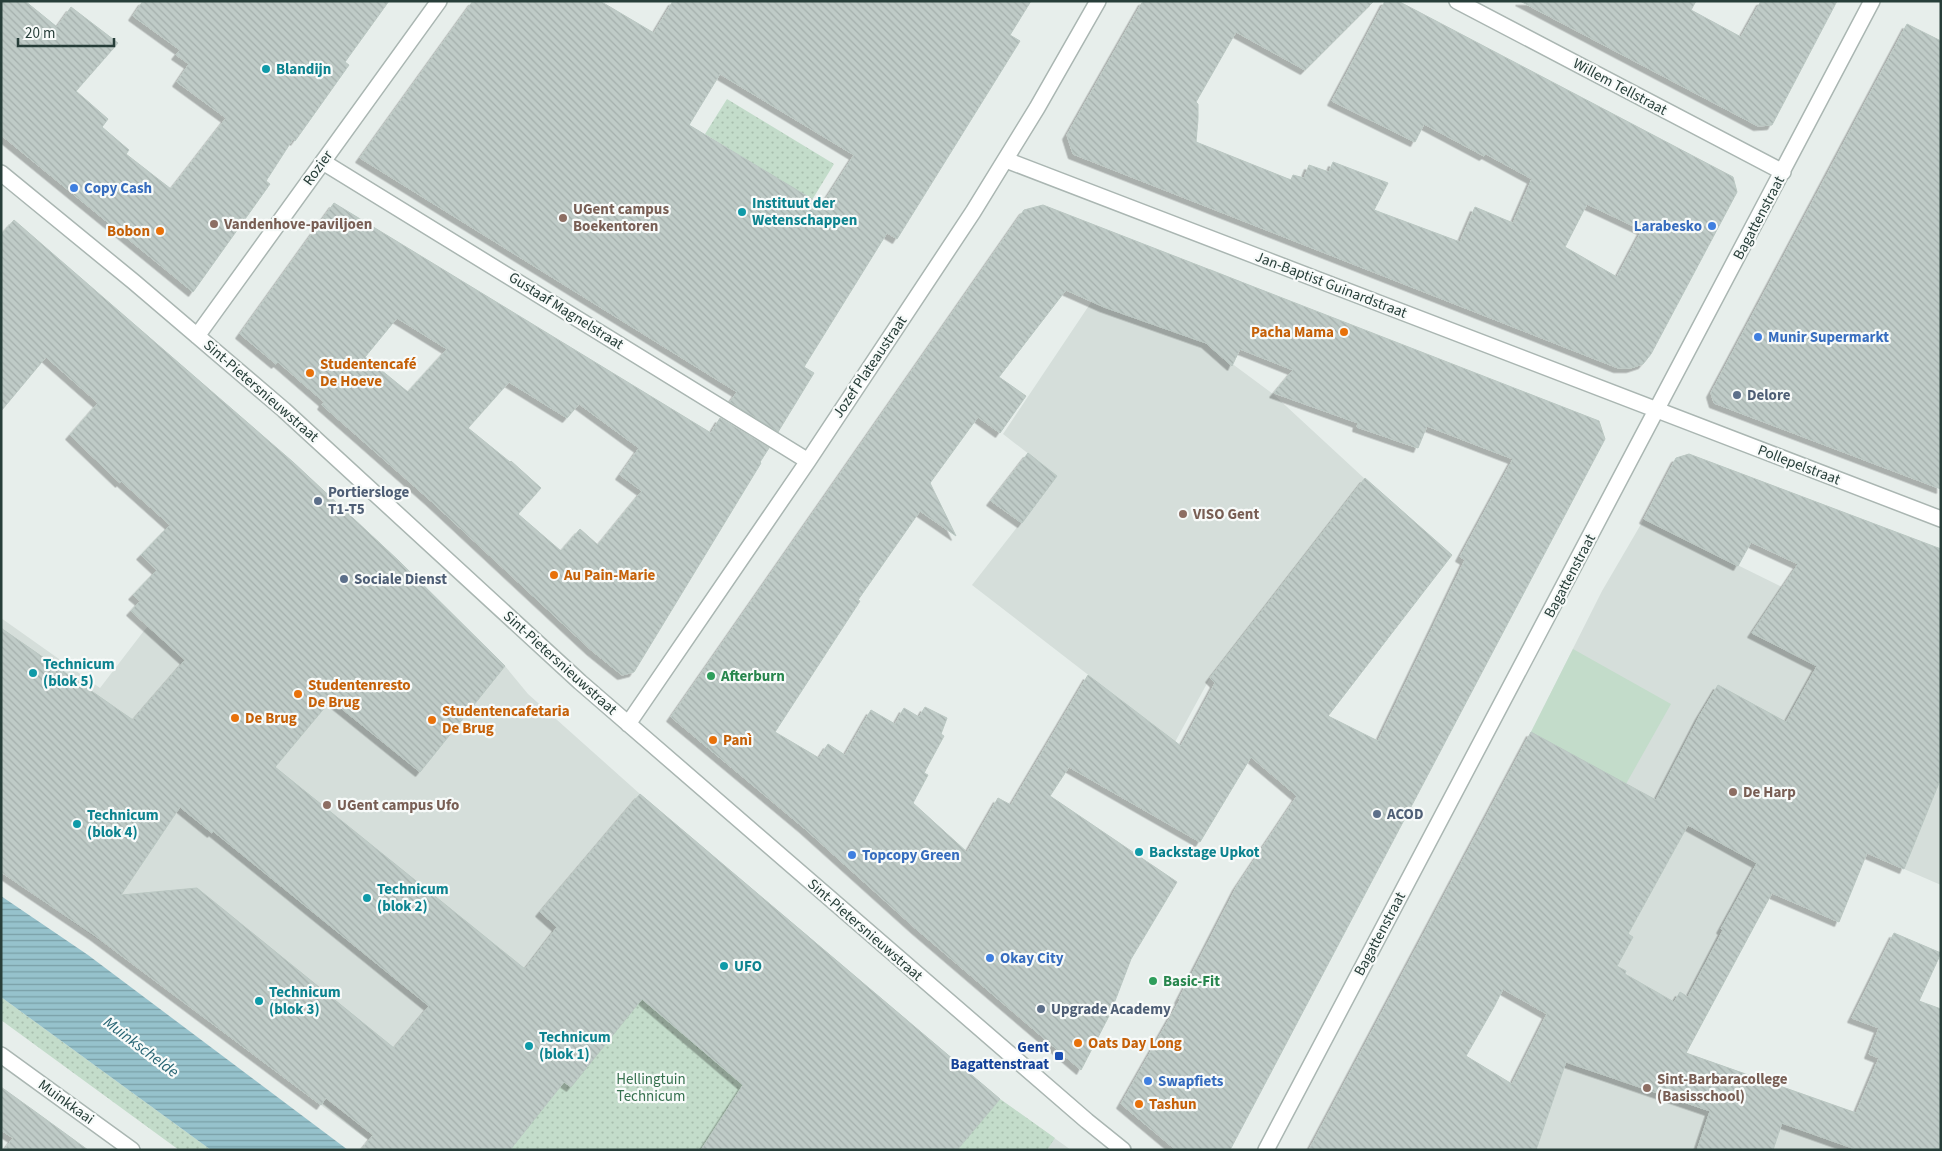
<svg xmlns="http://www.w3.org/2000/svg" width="1942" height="1151" font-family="'Source Sans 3',sans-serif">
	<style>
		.built { fill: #d5deda }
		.grass { fill: url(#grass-dots) }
		.park { fill: #c3dcca }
		.water { fill: url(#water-rules) }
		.building { fill: url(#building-back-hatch); stroke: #bac7c2; fill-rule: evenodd; filter: url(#shadow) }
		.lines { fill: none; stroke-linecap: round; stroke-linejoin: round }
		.minor-casing { stroke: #aab6b2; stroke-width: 18 }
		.minor { stroke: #fff; stroke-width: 15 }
		.culture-dot { fill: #0f9aa8; stroke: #f7faf9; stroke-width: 2 }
		.shop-dot { fill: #3f7fe0; stroke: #f7faf9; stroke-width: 2 }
		.education-dot { fill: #8d6e63; stroke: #f7faf9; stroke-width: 2 }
		.food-dot { fill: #e8710a; stroke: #f7faf9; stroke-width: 2 }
		.service-dot { fill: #5c6f8a; stroke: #f7faf9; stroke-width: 2 }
		.leisure-dot { fill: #2e9e5b; stroke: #f7faf9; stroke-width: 2 }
		.transit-dot { fill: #1a4fb4; stroke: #f7faf9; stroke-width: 2 }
		.labels { text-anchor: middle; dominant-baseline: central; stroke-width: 4.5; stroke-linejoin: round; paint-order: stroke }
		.culture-label { font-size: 15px; font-weight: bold; fill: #0d838f; stroke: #f7faf9; text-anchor: start }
		.street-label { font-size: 15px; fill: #273e39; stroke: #f7faf9 }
		.shop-label { font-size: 15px; font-weight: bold; fill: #366cbe; stroke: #f7faf9; text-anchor: start }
		.education-label { font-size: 15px; font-weight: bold; fill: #785e54; stroke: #f7faf9; text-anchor: start }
		.food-label { font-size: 15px; font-weight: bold; fill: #c56008; stroke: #f7faf9; text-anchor: start }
		.service-label { font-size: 15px; font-weight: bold; fill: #4e5e75; stroke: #f7faf9; text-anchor: start }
		.leisure-label { font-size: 15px; font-weight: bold; fill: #27864d; stroke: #f7faf9; text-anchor: start }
		.transit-label { font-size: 15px; font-weight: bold; fill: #164399; stroke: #f7faf9; text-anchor: end }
		.park-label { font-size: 15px; fill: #36714f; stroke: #f7faf9 }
		.water-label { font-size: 16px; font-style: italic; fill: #276574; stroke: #f7faf9 }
	</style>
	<defs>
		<pattern id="grass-dots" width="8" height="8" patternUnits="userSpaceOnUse" patternTransform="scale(1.25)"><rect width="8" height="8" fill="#c3dcca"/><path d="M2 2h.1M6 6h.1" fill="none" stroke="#a8beae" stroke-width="1.8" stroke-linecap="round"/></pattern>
		<pattern id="water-rules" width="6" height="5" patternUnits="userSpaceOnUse" patternTransform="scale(1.25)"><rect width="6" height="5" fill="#96c2cc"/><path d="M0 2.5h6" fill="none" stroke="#7a9fa7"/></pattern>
		<pattern id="building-back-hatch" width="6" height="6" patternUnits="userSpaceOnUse" patternTransform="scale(1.25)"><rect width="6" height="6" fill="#bfcbc7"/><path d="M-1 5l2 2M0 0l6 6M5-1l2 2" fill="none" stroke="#a4afac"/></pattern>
		<filter id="shadow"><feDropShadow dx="-4.5" dy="4.5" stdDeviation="0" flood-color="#0004"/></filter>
	</defs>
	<rect width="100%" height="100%" fill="#e7eeeb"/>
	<path class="built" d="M1210,269l32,13 -23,58v14l54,40 92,85 -155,199 -35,64 -203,-157 85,-109 -54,-42 91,-136 91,37z
		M293,462l106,99 106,105 23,28 112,100 360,305 71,51h-690l-262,-196 -118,-82v-254l99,70 43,-56z
		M1644,519l138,68 36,-56 123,175v179l-134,-58 -121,226 255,89v8h-462l177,-350 -125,-68 71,-141z"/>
	<path class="grass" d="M727,99l107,65 -22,36 -107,-66z
		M1,997l210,153h-32l-178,-130z
		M641,998l102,87 -42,65h-191l54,-68 7,5z
		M1000,1099l55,39 -8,12h-90z"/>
	<path class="park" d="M1573,649l98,55 -45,80 -95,-52z"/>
	<path class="water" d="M1,896l87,59 260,195h-137l-210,-153z"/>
	<path class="building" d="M1,1h24l32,26 14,-20 47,36 -42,48 32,28 -6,8 27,23 -3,4 45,35 55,-71 -49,-36 12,-18 -13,-9 4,-5 -47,-34 10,-15h246l-44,61 4,3 -54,76 -2,-2 -27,42 4,3 -77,108 -192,-157z
		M473,1h127l54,32 19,-32h358l-21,34 10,6 -123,198 -10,-6 -83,134 10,6 -36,59 -48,-30 7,-10 -377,-234zM720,74l134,81 -32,50 -133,-80z
		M1143,1h231l-69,69 -69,-38 -40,70 2,2v15l-2,23 95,38 2,-5 11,3 5,-13 20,7 4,-10 55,21 -14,27 86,32 15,-35 38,16 19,-44 -46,-25 -2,2 -60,-32 -9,18 -83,-41 53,-100h13l335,176 4,15 -86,162 -8,10 -12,4h-13l-545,-214 -6,-19zM1587,204l55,26 -25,47 -52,-30z
		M1520,1h176l-5,9 50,27 20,-36h76l-65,124 -14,1z
		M1907,24l34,17v448l-227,-86 -3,-10z
		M334,203l377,230 9,-15 49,30 -9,14 1,1 -127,209 -12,3 -31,-25 -160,-149 -109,-96 2,-3 -46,-40 -2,2 -36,-30zM397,318l50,31 -39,43 -43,-35zM509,382l58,36 12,-14 60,44 -19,27 22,16 -44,54 -18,-16 -19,22 -43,-37 23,-26 -30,-27 -1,1 -42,-34z
		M1043,205l556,216 6,18 -375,711h-54l-55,-46 59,-104 -1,-1 58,-113 60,-90 -46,-39 -51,85 -131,-75 -19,29 127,86 -46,77 -21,55 -29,56 -166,-142 -111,-100 -133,-111 353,-507zM1066,290l38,17 102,36 26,23 8,-17 53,21 -19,23 84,30 -1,4 61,21 9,-22 86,33 -53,98 5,3 -87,181 -50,-25 124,-161 -87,-77 -155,200 5,5 -34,63 -93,-71 -77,130 -13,-7 -31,54 -54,-49 15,-28 -4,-2 20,-37 -3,-2 6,-16 -22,-11 -6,10 -15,-9 -9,16 -24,-14 -26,45 -17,-11 -9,14 -44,-26 85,-131 -2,-1 62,-89 36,25 -26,-53 48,-66 22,16 26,-37 -27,-19z
		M14,220l279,242 106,99 106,105 -85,106 -89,-72 -56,67 250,202 32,-42 -17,-15 100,-118 360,305 -43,51h-256l42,-65 -101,-86 -71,88 -7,-5 -54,68h-149l12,-15 -47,-37 -5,7 -227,-170 -93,-63v-244l132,92 52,-60 -54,-49 9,-10 -7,-6 24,-25 -16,-15 29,-30 -49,-44 -1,2 -50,-48 28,-32 -52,-46 -45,54v-176zM180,807l32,26 1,-2 216,175 -35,42 -197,-160 -76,7z
		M1028,453l29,23 -35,47 -31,-22z
		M1689,454l252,95v229l-37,91 -37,-16 -28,69 -67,-29 -86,160 170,60 23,-55 -10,-4 10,-26 -27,-10 42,-85 47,20 -22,48 22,8v141h-83l-76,-27 -9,27h-76l13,-39 -144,-49 -30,88h-227l222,-418 125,68 44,-85 18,-30 68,37 31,-56 -65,-33 46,-69 -47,-22 -13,24 -94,-47 32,-61zM1688,825l69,38 -36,66 2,1 -35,67 -8,-5 -6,10 -49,-28 1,-3 -9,-5 16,-29 -5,-3zM1503,989l44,25 -35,70 -46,-28 28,-49z
		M1,1087l32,23 55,40h-84l9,-12 -12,-8z"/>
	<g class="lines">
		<g class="minor-casing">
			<path id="minor" d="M1457,1l326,171
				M1006,160l935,359
				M323,162l485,299
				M1,173l133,109 150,128 296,272 507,439 36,29
				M197,336l242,-335
				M628,724l180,-263 165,-249 64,-104 61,-107
				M1,1055l131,95
				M1266,1150l606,-1149"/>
		</g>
		<use href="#minor" class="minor"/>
	</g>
	<g class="culture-dot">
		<circle cx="266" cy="69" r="5"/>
		<circle cx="742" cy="212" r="5"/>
		<circle cx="33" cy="673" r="5"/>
		<circle cx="77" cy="824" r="5"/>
		<circle cx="1139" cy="852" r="5"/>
		<circle cx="367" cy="898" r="5"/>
		<circle cx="724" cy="966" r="5"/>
		<circle cx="259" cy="1001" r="5"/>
		<circle cx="529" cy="1046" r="5"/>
	</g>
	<g class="shop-dot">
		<circle cx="74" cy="188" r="5"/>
		<circle cx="1712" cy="226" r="5"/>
		<circle cx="1758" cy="337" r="5"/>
		<circle cx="852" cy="855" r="5"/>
		<circle cx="990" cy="958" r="5"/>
		<circle cx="1148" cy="1081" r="5"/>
	</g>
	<g class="education-dot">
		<circle cx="563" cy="218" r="5"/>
		<circle cx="214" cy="224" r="5"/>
		<circle cx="1183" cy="514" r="5"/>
		<circle cx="1733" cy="792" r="5"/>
		<circle cx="327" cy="805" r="5"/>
		<circle cx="1647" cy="1088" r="5"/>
	</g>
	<g class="food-dot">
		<circle cx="160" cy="231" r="5"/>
		<circle cx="1344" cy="332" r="5"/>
		<circle cx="310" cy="373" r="5"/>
		<circle cx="554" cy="575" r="5"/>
		<circle cx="298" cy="694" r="5"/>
		<circle cx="235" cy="718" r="5"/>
		<circle cx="432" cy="720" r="5"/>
		<circle cx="713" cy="740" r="5"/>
		<circle cx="1078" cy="1043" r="5"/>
		<circle cx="1139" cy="1104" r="5"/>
	</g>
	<g class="service-dot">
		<circle cx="1737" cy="395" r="5"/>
		<circle cx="318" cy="501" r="5"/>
		<circle cx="344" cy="579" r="5"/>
		<circle cx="1377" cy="814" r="5"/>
		<circle cx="1041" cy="1009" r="5"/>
	</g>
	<g class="leisure-dot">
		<circle cx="711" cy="676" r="5"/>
		<circle cx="1153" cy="981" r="5"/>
	</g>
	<rect class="transit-dot" x="1054" y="1051" width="10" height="10" rx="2.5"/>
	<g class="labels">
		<g class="culture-label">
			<text x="276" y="69">Blandijn</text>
			<text x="752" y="203">Instituut der<tspan x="752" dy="17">Wetenschappen</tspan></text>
			<text x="43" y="664">Technicum<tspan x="43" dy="17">(blok 5)</tspan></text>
			<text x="87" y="815">Technicum<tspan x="87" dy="17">(blok 4)</tspan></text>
			<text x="1149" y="852">Backstage Upkot</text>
			<text x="377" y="889">Technicum<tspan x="377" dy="17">(blok 2)</tspan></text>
			<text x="734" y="966">UFO</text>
			<text x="269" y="992">Technicum<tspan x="269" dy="17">(blok 3)</tspan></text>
			<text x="539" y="1037">Technicum<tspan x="539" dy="17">(blok 1)</tspan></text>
		</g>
		<g class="street-label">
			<text transform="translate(1620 87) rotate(28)">Willem Tellstraat</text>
			<text transform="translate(318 168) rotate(-54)">Rozier</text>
			<text transform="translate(1759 218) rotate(-62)">Bagattenstraat</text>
			<text transform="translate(1331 285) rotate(21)">Jan-Baptist Guinardstraat</text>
			<text transform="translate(566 311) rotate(32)">Gustaaf Magnelstraat</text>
			<text transform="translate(870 367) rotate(-56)">Jozef Plateaustraat</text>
			<text transform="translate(261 391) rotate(41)">Sint-Pietersnieuwstraat</text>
			<text transform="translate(1799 465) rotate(21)">Pollepelstraat</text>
			<text transform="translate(1570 576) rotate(-62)">Bagattenstraat</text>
			<text transform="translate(560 663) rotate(42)">Sint-Pietersnieuwstraat</text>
			<text transform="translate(865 930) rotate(41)">Sint-Pietersnieuwstraat</text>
			<text transform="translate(1380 934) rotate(-62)">Bagattenstraat</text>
			<text transform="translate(66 1102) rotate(36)">Muinkkaai</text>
		</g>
		<g class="shop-label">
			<text x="84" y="188">Copy Cash</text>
			<text x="1702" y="226" text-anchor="end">Larabesko</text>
			<text x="1768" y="337">Munir Supermarkt</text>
			<text x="862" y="855">Topcopy Green</text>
			<text x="1000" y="958">Okay City</text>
			<text x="1158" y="1081">Swapfiets</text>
		</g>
		<g class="education-label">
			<text x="573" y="209">UGent campus<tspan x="573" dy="17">Boekentoren</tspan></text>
			<text x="224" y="224">Vandenhove-paviljoen</text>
			<text x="1193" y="514">VISO Gent</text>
			<text x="1743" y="792">De Harp</text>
			<text x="337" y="805">UGent campus Ufo</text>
			<text x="1657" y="1079">Sint-Barbaracollege<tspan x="1657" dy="17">(Basisschool)</tspan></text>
		</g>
		<g class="food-label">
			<text x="150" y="231" text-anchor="end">Bobon</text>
			<text x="1334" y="332" text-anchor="end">Pacha Mama</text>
			<text x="320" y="364">Studentencafé<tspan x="320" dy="17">De Hoeve</tspan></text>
			<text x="564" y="575">Au Pain-Marie</text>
			<text x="308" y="685">Studentenresto<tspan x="308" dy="17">De Brug</tspan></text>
			<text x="442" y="711">Studentencafetaria<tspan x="442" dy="17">De Brug</tspan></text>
			<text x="245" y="718">De Brug</text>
			<text x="723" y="740">Panì</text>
			<text x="1088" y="1043">Oats Day Long</text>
			<text x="1149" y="1104">Tashun</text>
		</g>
		<g class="service-label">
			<text x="1747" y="395">Delore</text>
			<text x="328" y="492">Portiersloge<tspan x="328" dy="17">T1-T5</tspan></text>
			<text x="354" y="579">Sociale Dienst</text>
			<text x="1387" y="814">ACOD</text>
			<text x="1051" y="1009">Upgrade Academy</text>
		</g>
		<g class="leisure-label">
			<text x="721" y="676">Afterburn</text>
			<text x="1163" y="981">Basic-Fit</text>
		</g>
		<g class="transit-label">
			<text x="1049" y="1047">Gent<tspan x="1049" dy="17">Bagattenstraat</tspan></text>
		</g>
		<g class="park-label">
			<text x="651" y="1079">Hellingtuin<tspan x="651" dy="17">Technicum</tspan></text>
		</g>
		<g class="water-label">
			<text transform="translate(141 1047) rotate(37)">Muinkschelde</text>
		</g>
	</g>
	<rect width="1942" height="1151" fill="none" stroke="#273e39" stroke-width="5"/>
	<path d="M18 38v8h96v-8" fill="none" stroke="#273e39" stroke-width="2.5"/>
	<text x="25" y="38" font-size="15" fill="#273e39" stroke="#f7faf9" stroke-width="4" paint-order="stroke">20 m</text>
</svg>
